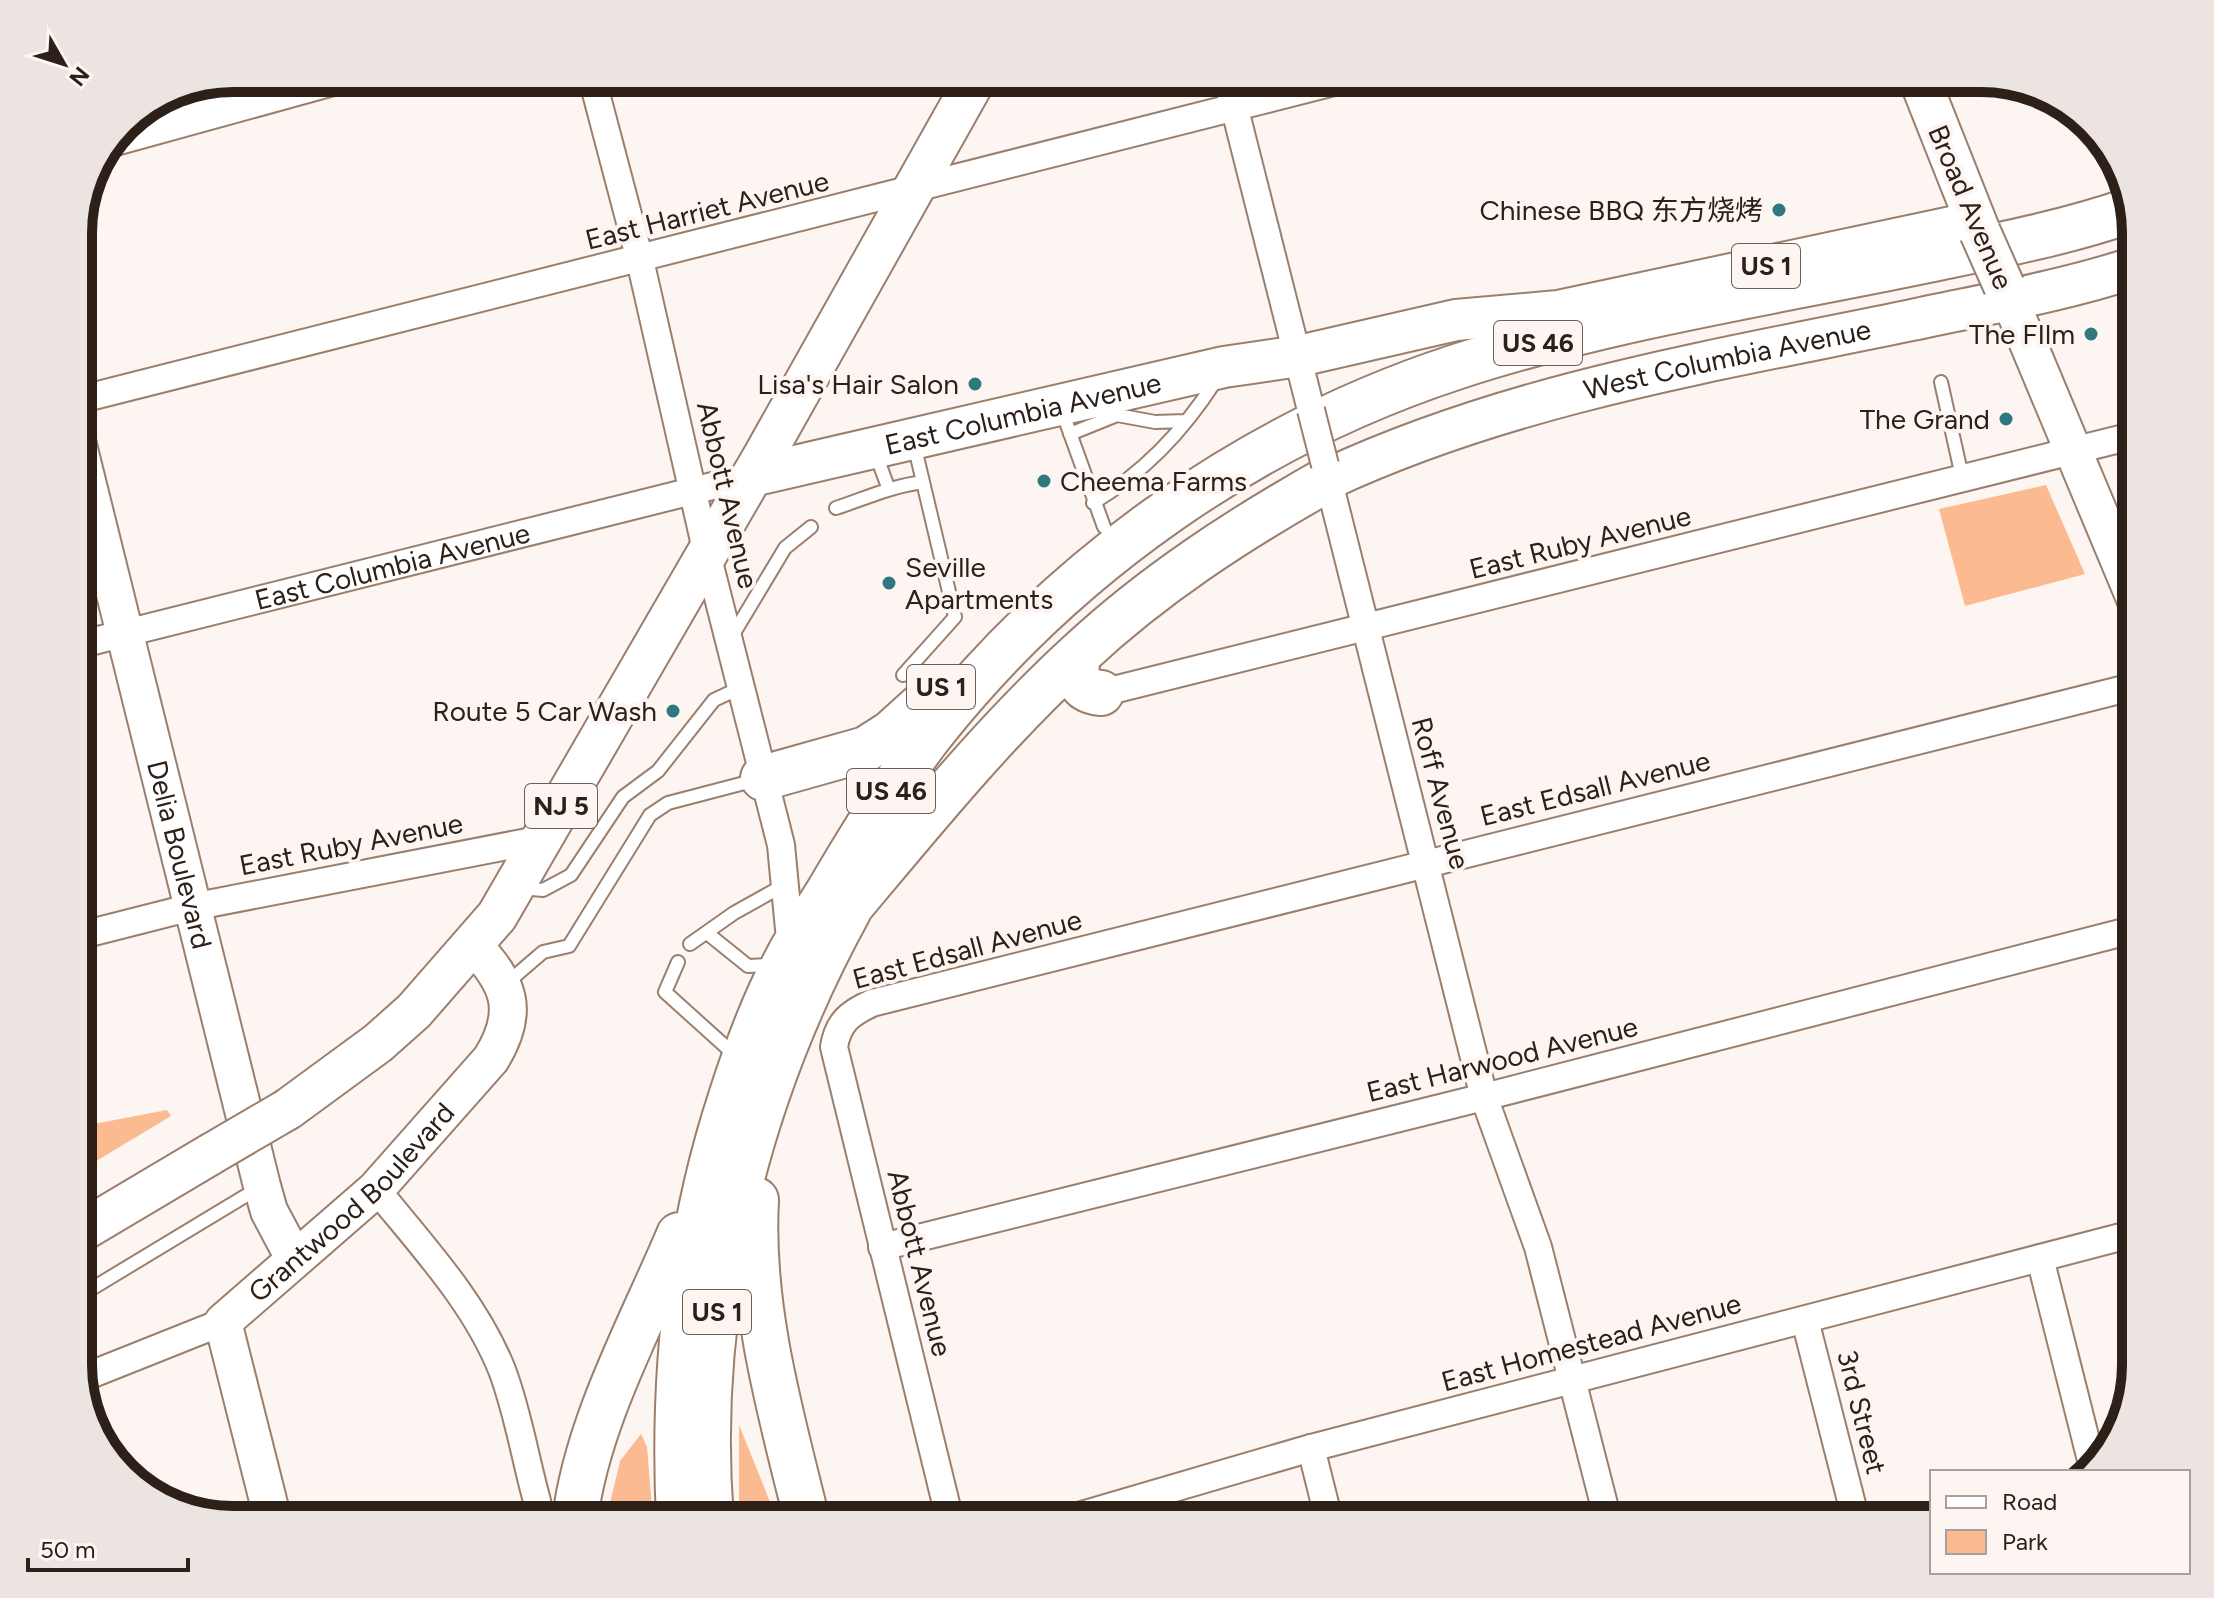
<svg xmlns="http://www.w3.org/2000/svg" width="2214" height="1598" font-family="Figtree,'Noto Sans SC',sans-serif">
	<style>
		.green { fill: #fbba8f }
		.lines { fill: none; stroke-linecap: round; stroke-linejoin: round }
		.lane-casing { stroke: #9b7f6c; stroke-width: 16 }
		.street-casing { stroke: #9b7f6c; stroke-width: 30 }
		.secondary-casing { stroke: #9b7f6c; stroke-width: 40 }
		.primary-casing { stroke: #9b7f6c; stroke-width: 44 }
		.highway-casing { stroke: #9b7f6c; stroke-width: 48 }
		.lane { stroke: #fff; stroke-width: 12 }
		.street { stroke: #fff; stroke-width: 26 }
		.secondary { stroke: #fff; stroke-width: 36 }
		.primary { stroke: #fff; stroke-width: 40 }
		.highway { stroke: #fff; stroke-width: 44 }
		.street-bridge-casing { stroke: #9b7f6c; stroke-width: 30; stroke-linecap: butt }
		.primary-bridge-casing { stroke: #9b7f6c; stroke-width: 44; stroke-linecap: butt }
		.street-bridge { stroke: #fff; stroke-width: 26 }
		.primary-bridge { stroke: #fff; stroke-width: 40 }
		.poi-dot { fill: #2f787f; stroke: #fcf5f1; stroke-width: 3 }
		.labels { text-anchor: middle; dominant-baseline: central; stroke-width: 8; stroke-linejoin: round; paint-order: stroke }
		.shield { fill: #fcf5f1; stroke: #6a605a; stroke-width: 2 }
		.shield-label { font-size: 26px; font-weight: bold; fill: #2c2019 }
		.street-label { font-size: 28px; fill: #2c2019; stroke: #fcf5f1 }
		.poi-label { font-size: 28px; fill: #2c2019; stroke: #fcf5f1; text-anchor: end }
		.rim { fill: none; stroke: #2c2019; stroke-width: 10 }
	</style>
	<rect width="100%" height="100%" fill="#fcf5f1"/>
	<path class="green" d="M2046,485l39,89 -120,32 -26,-97z
		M167,1110l4,6 -93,56v-45z
		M739,1425l38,94 1,1h-39z
		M641,1434l6,13 6,73h-47l14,-59z"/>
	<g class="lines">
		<g class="lane-casing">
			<path id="lane" d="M1941,382l22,99
				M1062,411l42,116
				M1070,434l47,-19 38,7 30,-1
				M875,452l13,35
				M1093,503c50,-30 92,-74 123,-123
				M836,508c30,-10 56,-22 87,-26
				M731,638l54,-90 26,-21
				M903,675l52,-58 -41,-173
				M521,888l22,2 28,-15 52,-78 35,-26 56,-71 28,-13
				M707,933l41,33 25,-1
				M690,944l44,-31 52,-29
				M678,962l-13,30 71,64
				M507,983l36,-31 26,-6 81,-131 18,-12 88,-23
				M78,1297l182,-110"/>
		</g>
		<g class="street-casing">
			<g id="street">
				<path d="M592,78l48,182 67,294 74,291 8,84"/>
				<path d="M1227,78l84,332"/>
				<path d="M78,400l1272,-322"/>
				<path d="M1325,466l159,631 54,150 70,273"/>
				<path id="s1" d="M78,645l674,-169"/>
				<path d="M1101,693l1035,-258"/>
				<path d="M78,936l114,-29 351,-68"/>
				<path d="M376,1189c46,57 99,113 126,181 16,42 23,88 35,131"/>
				<path d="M882,1247l602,-150 652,-168"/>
				<path d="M2040,1258l53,210"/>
				<path d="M1805,1320l51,200"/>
				<path d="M80,1379l143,-57"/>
				<path d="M1311,1448l18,72"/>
				<path d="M950,1520l-116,-473c4,-25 16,-34 38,-44l1264,-317"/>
				<path d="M1065,1520l246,-72 825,-215"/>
			</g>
		</g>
		<g class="secondary-casing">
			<g id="secondary">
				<path d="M115,137l214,-59"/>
				<path d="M2010,300l126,301"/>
				<path id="s2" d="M78,445l184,741 7,25 25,47"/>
				<path id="s3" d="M273,1520l-50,-198 153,-133 115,-130c29,-47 19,-75 -17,-113"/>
			</g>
		</g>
		<g class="primary-casing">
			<g id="primary">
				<path d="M1919,78l61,154"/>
				<path id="s4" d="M752,476l472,-109 75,-11 157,-36 102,-9 417,-89"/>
				<path id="s5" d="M1328,479c185,-86 386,-118 584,-159 75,-16 151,-29 224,-53"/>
				<path d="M288,1109l90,-66 36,-32 83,-95 266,-459 213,-379"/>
				<path d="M78,1233l133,-79"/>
			</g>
		</g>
		<g class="highway-casing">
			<path id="highway" d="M1079,654c-6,20 -1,37 22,39
				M763,778l103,-29 25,-16 42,-38
				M850,907c73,-87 145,-176 229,-253 75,-70 160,-125 249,-175
				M756,1200c-6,108 25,215 51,320
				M575,1520c11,-96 67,-197 104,-285
				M679,1520c-7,-143 7,-286 52,-423 15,-47 34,-98 58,-142 12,-23 28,-44 41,-66 31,-53 64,-107 102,-156 134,-169 319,-299 524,-366 149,-49 318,-75 472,-107 68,-14 137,-27 203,-50
				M711,1520c-17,-213 36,-424 138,-610"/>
		</g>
		<use href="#lane" class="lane"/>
		<use href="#street" class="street"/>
		<use href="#secondary" class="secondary"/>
		<use href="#primary" class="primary"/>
		<use href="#highway" class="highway"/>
		<g class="street-bridge-casing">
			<path id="street-bridge" d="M1311,410l14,55"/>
		</g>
		<g class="primary-bridge-casing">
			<path id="primary-bridge" d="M1980,232l24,54
				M211,1154l77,-45"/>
		</g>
		<use href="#street-bridge" class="street-bridge"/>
		<use href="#primary-bridge" class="primary-bridge"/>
	</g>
	<g class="poi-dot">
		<circle cx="1779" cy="210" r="8"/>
		<circle cx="2091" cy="334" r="8"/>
		<circle cx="975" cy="384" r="8"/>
		<circle cx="2006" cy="419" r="8"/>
		<circle cx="1044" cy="481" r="8"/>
		<circle cx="889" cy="583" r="8"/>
		<circle cx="673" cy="711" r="8"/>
	</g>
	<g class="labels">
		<g class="shield">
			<rect x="1732" y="244" width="68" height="44" rx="6"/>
			<rect x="1494" y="321" width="88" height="44" rx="6"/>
			<rect x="907" y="665" width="68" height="44" rx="6"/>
			<rect x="847" y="769" width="88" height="44" rx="6"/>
			<rect x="525" y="784" width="72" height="44" rx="6"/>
			<rect x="683" y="1290" width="68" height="44" rx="6"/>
		</g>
		<g class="shield-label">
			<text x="1766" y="266">US 1</text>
			<text x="1538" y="343">US 46</text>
			<text x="941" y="687">US 1</text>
			<text x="891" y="791">US 46</text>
			<text x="561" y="806">NJ 5</text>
			<text x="717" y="1312">US 1</text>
		</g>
		<g class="street-label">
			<text transform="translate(1971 207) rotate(67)">Broad Avenue</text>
			<text transform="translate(707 210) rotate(-14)">East Harriet Avenue</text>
			<text stroke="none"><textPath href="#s5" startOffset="418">West Columbia Avenue</textPath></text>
			<text stroke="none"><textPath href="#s4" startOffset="278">East Columbia Avenue</textPath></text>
			<text transform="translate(728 495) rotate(77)">Abbott Avenue</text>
			<text transform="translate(1580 542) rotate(-14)">East Ruby Avenue</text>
			<text stroke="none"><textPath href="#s1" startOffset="324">East Columbia Avenue</textPath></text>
			<text transform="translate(1595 788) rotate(-14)">East Edsall Avenue</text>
			<text transform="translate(1441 793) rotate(75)">Roff Avenue</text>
			<text transform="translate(351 844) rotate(-11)">East Ruby Avenue</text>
			<text stroke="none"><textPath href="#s2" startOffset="422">Delia Boulevard</textPath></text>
			<text transform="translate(967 949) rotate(-15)">East Edsall Avenue</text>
			<text transform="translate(1502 1059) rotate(-14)">East Harwood Avenue</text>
			<text stroke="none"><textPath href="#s3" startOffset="380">Grantwood Boulevard</textPath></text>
			<text transform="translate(920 1263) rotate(76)">Abbott Avenue</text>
			<text transform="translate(1591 1342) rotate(-15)">East Homestead Avenue</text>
			<text transform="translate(1862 1412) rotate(76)">3rd Street</text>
		</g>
		<g class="poi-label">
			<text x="1763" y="210">Chinese BBQ 东方烧烤</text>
			<text x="2075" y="334">The FIlm</text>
			<text x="959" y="384">Lisa's Hair Salon</text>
			<text x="1990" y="419">The Grand</text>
			<text x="1060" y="481" text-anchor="start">Cheema Farms</text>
			<text x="905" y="567" text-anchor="start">Seville<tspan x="905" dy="32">Apartments</tspan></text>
			<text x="657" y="711">Route 5 Car Wash</text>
		</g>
	</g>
	<path d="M0 0H2214V1598H0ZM233 92H1981A141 141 0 0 1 2122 233V1365A141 141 0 0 1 1981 1506H233A141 141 0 0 1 92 1365V233A141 141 0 0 1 233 92Z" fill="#ebe4e0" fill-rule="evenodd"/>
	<path class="rim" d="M233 92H1981A141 141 0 0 1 2122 233V1365A141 141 0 0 1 1981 1506H233A141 141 0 0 1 92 1365V233A141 141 0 0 1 233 92Z"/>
	<rect x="1930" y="1470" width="260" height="104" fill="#fcf5f1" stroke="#a9a09b" stroke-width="2"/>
	<rect x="1946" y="1496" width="40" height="12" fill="#ffffff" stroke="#a9a09b" stroke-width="2"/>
	<text x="2002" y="1510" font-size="24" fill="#2c2019">Road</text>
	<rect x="1946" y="1530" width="40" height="24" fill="#fbba8f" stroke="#a9a09b" stroke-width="2"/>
	<text x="2002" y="1550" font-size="24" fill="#2c2019">Park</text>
	<g transform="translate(64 64) rotate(129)" stroke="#fcf5f1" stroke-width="6" paint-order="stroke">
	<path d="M0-6L14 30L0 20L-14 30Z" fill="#2c2019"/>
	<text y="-12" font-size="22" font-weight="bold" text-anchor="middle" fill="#2c2019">N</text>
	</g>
	<path d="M28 1558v12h160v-12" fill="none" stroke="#2c2019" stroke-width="4"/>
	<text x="40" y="1558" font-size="24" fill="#2c2019" stroke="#fcf5f1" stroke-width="6" paint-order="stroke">50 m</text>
</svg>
